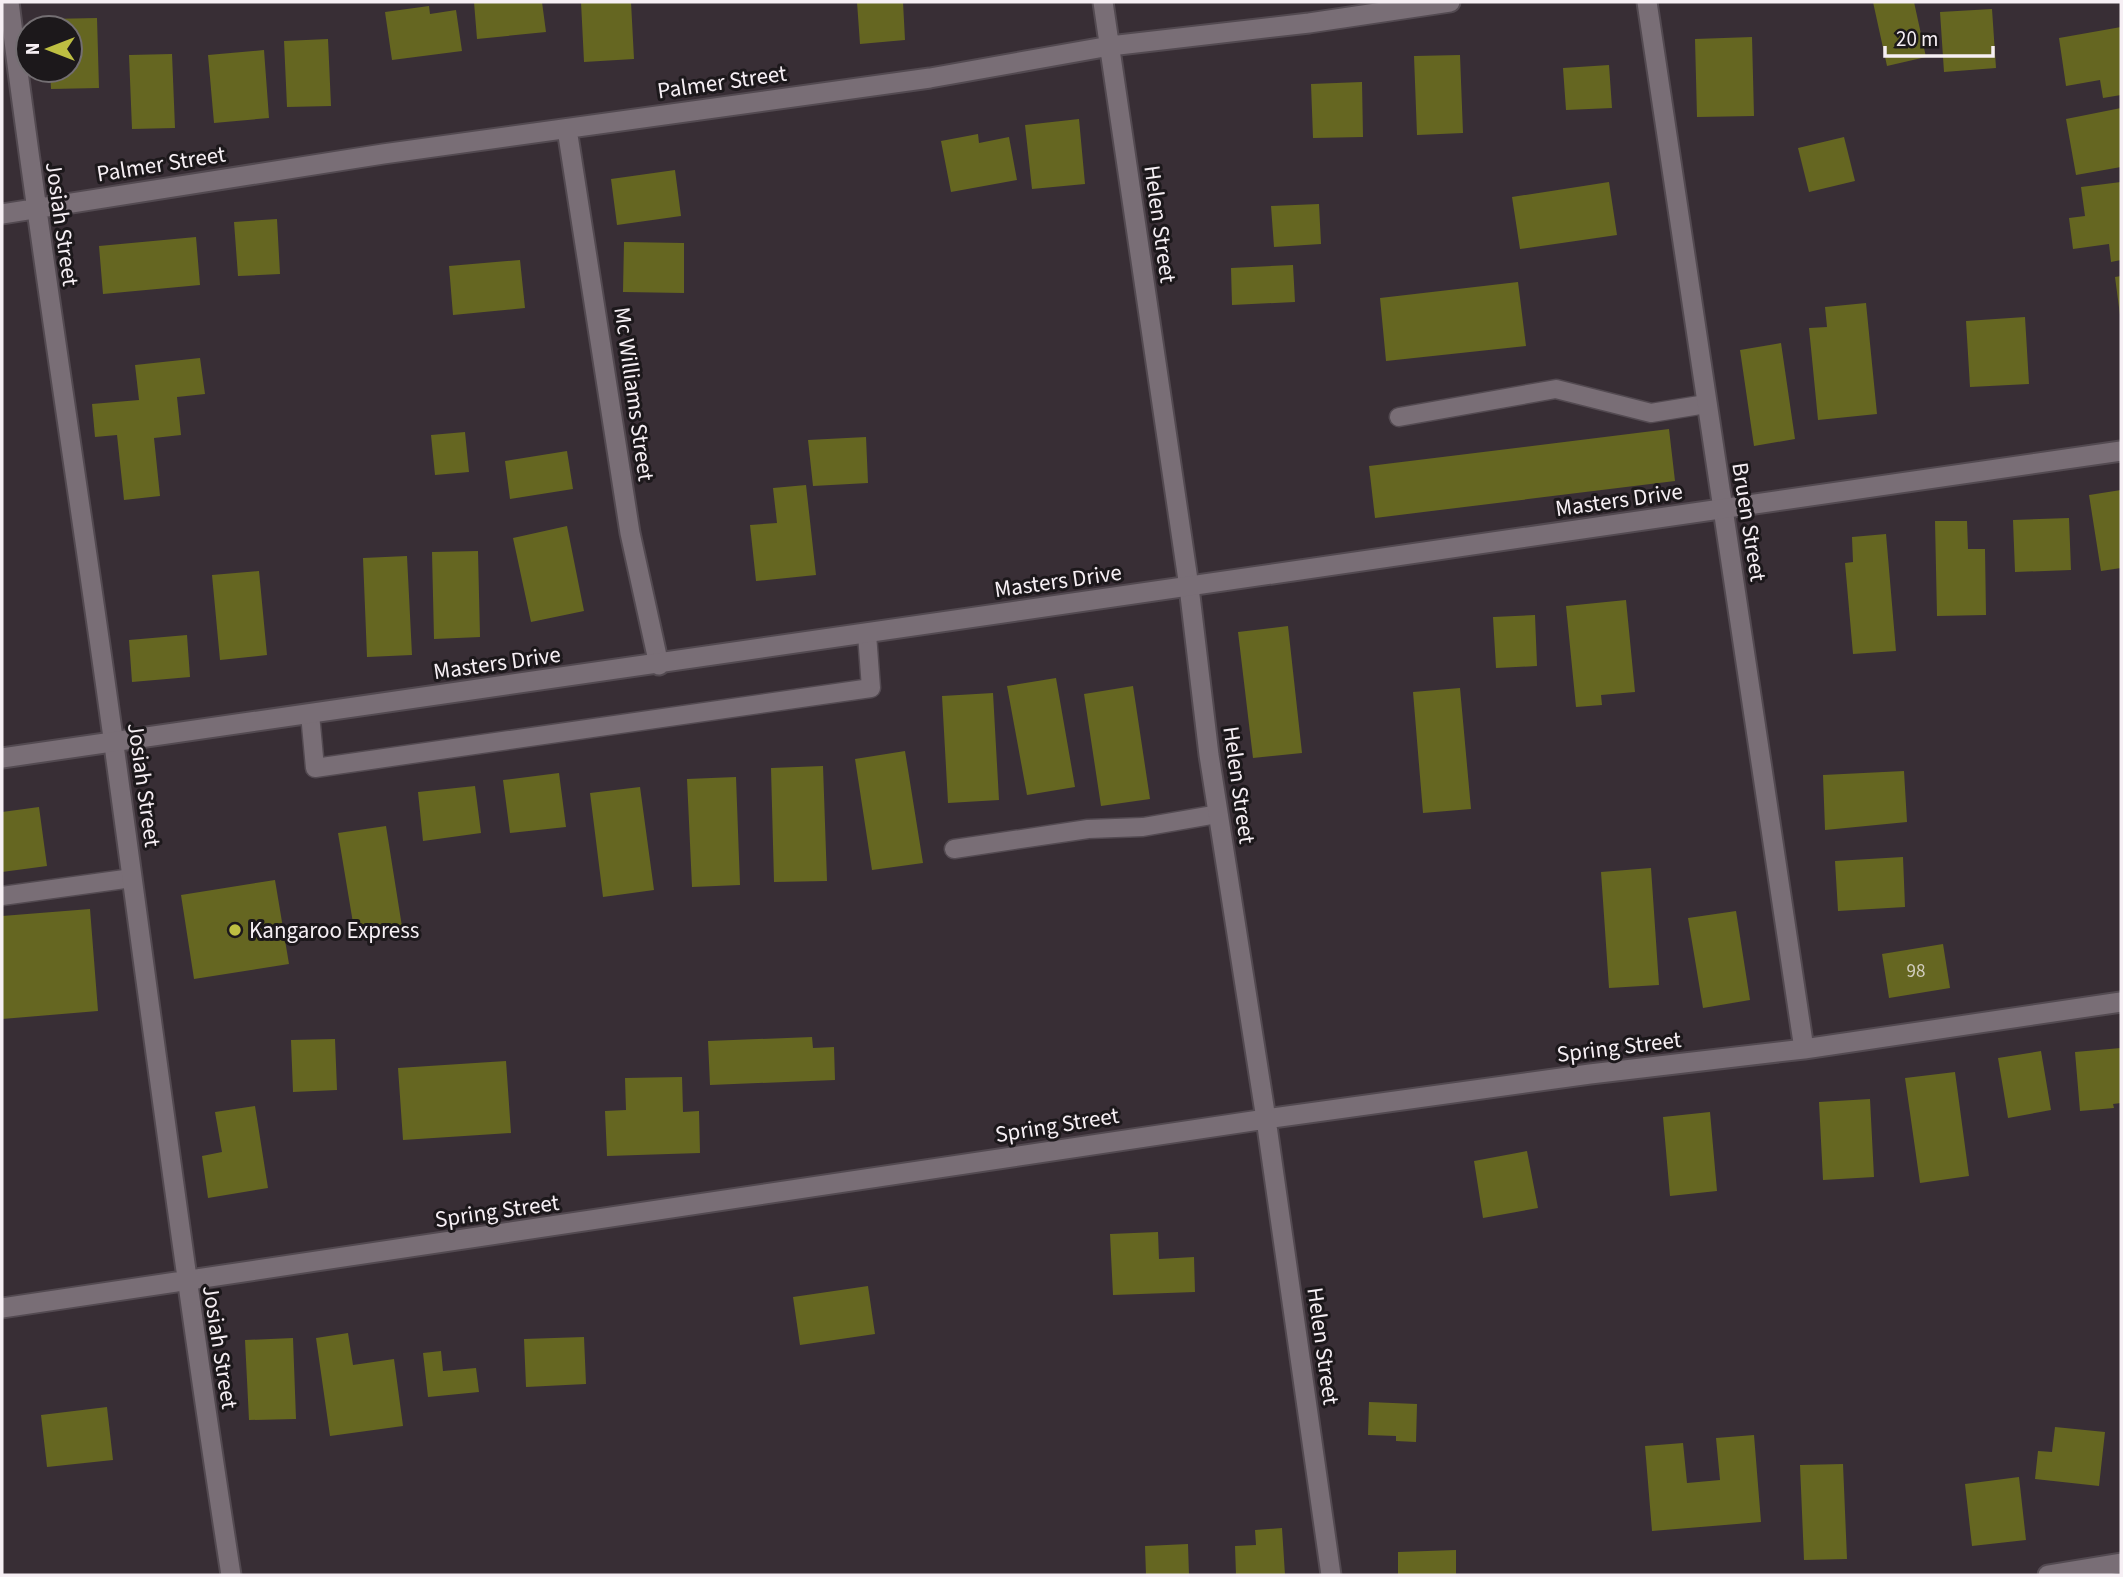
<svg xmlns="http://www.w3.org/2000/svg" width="2123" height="1577" font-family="'Source Sans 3',sans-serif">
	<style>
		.building { fill: #656621 }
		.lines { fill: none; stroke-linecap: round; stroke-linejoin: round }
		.service-casing { stroke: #534a51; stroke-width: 21 }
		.minor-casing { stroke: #534a51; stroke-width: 23 }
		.tertiary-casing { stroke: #534a51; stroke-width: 23 }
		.service { stroke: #796e76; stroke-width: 18 }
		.minor { stroke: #796e76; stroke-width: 19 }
		.tertiary { stroke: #796e76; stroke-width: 19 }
		.poi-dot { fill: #bebf42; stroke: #1c181b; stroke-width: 2.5 }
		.labels { text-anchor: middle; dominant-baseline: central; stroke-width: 6; stroke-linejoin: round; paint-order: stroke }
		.number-label { font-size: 19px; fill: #d2cdbf }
		.street-label { font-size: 23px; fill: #f6eff4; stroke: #1c181b }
		.poi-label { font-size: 23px; fill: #f6eff4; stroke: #1c181b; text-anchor: start }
	</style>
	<rect width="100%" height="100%" fill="#382e35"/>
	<path class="building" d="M474,2h68l4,30 -69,7z
		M581,2h50l3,57 -50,3z
		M857,2h46l2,38 -45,4z
		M1873,2h41l12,55 -39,9z
		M429,6l1,8 26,-4 6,41 -70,9 -7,-48z
		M1992,9l4,59 -52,4 -4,-60z
		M97,18l2,70 -48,1 -1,-19h20v-42h-21v-9z
		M2121,27v68l-18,3 -3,-18 -34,6 -7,-48z
		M1752,37l2,79 -57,1 -2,-78z
		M328,39l3,67 -44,1 -3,-66z
		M264,50l5,68 -55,5 -6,-68z
		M172,54l3,74 -43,1 -3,-74z
		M1460,55l3,78 -46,2 -3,-79z
		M1609,65l3,43 -46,2 -3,-42z
		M1362,82l1,55 -50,1 -2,-54z
		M2121,108v59l-45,8 -10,-56z
		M1079,119l6,65 -53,5 -7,-64z
		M978,134l1,9 30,-6 8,43 -66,12 -10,-51z
		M1844,137l11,44 -46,11 -11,-44z
		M675,170l6,46 -64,9 -6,-46z
		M1609,182l8,53 -97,14 -8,-52z
		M2121,182v78l-10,2 -2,-18 -36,5 -4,-31 16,-2 -4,-29z
		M1319,204l2,40 -47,3 -3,-41z
		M277,219l3,55 -42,2 -4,-54z
		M196,237l4,48 -97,9 -4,-48z
		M624,242l60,1v50l-61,-1z
		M520,260l5,48 -72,7 -4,-49z
		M1293,265l2,37 -63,3 -1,-37z
		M2121,276v39h-1l-5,-38z
		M1518,282l8,64 -140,15 -6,-63z
		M1866,303l11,111 -59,6 -9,-92 18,-1 -2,-20z
		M2025,317l4,67 -59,3 -4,-66z
		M1781,343l14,96 -41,7 -14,-96z
		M200,358l5,36 -28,3 4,38 -27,3 6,58 -36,4 -7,-65 -22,2 -3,-33 47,-4 -4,-35z
		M1669,429l6,52 -300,37 -6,-52z
		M465,432l4,40 -34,3 -4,-40z
		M866,437l2,46 -55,3 -5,-46z
		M567,451l6,38 -63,10 -5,-38z
		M806,485l10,90 -60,6 -6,-56 27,-2 -4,-35z
		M2121,490v78l-20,3 -12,-76z
		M2069,518l2,52 -56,2 -2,-52z
		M1935,521h32l1,28h17l1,66 -49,1z
		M567,526l17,85 -53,11 -18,-84z
		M1886,534l10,117 -43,3 -8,-91 8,-1 -1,-25z
		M478,551l2,86 -46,2 -2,-87z
		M407,556l5,99 -45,2 -4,-99z
		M259,571l8,84 -47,5 -8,-85z
		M1626,600l9,92 -34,3 1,10 -26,2 -10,-101z
		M1535,615l2,51 -41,2 -3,-51z
		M1288,626l14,127 -49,5 -15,-126z
		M187,635l3,42 -58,5 -3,-42z
		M1056,678l19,109 -48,8 -20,-109z
		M1133,686l17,113 -49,7 -17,-112z
		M1460,688l11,121 -48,4 -10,-121z
		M993,693l6,107 -51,3 -6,-107z
		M905,751l18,112 -51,7 -17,-111z
		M823,766l4,115 -53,1 -3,-114z
		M1904,771l3,51 -82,8 -2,-55z
		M559,773l7,54 -56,6 -7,-53z
		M736,777l4,108 -48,2 -5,-108z
		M475,786l6,47 -58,8 -5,-49z
		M640,787l14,103 -51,7 -13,-104z
		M39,807l8,59 -45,6v-60z
		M386,826l17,107 -47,8 -18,-108z
		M1903,857l2,50 -67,4 -3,-50z
		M1651,868l8,117 -50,3 -8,-116z
		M275,880l14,84 -95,15 -13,-84z
		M90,909l8,102 -96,8v-103z
		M1736,911l14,89 -47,8 -15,-90z
		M1943,944l7,44 -61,10 -7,-44z
		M812,1037l1,11 21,-1 1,33 -125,5 -2,-44z
		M335,1039l2,51 -44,2 -2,-52z
		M2121,1048v55l-8,1 1,4 -34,3 -5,-59z
		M2041,1051l10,59 -43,8 -10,-60z
		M506,1061l5,72 -108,7 -5,-72z
		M1955,1072l14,104 -49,7 -15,-105z
		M682,1077l1,35 16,-1 1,42 -93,3 -2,-45 21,-1 -1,-32z
		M1870,1099l4,78 -51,3 -4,-78z
		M255,1106l13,82 -60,10 -6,-42 20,-4 -7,-40z
		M1710,1112l7,79 -47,5 -7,-79z
		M1527,1151l11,57 -55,10 -9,-57z
		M1158,1232l1,27 35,-2 1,35 -82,3 -3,-61z
		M868,1286l7,48 -75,11 -7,-48z
		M348,1333l5,32 41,-6 9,67 -73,10 -14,-98z
		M584,1337l2,47 -60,3 -2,-48z
		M293,1338l3,81 -47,1 -4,-80z
		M441,1351l2,20 33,-3 3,24 -51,5 -5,-44z
		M1369,1402l48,2 -1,38 -20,-1v-5l-28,-1z
		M107,1407l6,53 -66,7 -6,-52z
		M2055,1427l50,5 -6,54 -64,-7 3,-28 14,1z
		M1754,1435l7,87 -109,9 -7,-85 38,-3 4,40 33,-3 -4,-42z
		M1843,1464l4,95 -43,1 -4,-95z
		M2019,1477l7,63 -54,6 -7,-62z
		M1282,1528l3,47h-49l-1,-29 21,-1 -1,-15z
		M1188,1544l1,31h-43l-1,-29z
		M1456,1550v25h-58v-23z"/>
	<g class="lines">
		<g class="service-casing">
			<path id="service" d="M1399,417l157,-28 95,24 55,-9
				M310,714l5,54 556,-80 -4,-54
				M954,849l134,-20 55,-2 75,-13
				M2,896l130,-18"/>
		</g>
		<g class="minor-casing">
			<path id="minor" d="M9,2c31,248 71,495 105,743 38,277 74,554 117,830
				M1103,2l86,585 20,168 57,364 65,456
				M1647,2l157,1047
				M567,129l63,404 29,132
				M2,214l381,-60 547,-76 180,-32 199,-23 141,-21
				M2,1308l1264,-189 324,-45 214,-25 317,-47
				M2048,1575l73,-12"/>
		</g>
		<g class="tertiary-casing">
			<path id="tertiary" d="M2,758l2119,-307"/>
		</g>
		<use href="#service" class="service"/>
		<use href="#minor" class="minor"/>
		<use href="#tertiary" class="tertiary"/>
	</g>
	<circle class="poi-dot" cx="235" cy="930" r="7"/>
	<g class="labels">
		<g class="number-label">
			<text x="1916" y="971">98</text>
		</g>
		<g class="street-label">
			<text transform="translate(722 82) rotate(-8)">Palmer Street</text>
			<text transform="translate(161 164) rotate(-9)">Palmer Street</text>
			<text transform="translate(62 224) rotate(82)">Josiah Street</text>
			<text transform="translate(1160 224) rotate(82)">Helen Street</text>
			<text transform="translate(634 394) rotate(82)">Mc Williams Street</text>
			<text transform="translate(1619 500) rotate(-8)">Masters Drive</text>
			<text transform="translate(1749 522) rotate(81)">Bruen Street</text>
			<text transform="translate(1058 581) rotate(-8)">Masters Drive</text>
			<text transform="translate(497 663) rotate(-8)">Masters Drive</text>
			<text transform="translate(144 785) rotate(82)">Josiah Street</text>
			<text transform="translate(1239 785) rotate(82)">Helen Street</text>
			<text transform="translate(1619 1047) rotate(-7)">Spring Street</text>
			<text transform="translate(1057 1125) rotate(-9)">Spring Street</text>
			<text transform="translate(497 1211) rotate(-8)">Spring Street</text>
			<text transform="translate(1323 1346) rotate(82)">Helen Street</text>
			<text transform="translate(220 1347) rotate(81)">Josiah Street</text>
		</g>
		<g class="poi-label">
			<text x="249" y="930">Kangaroo Express</text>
		</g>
	</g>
	<rect width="2123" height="1577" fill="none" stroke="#f6eff4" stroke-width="7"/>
	<g transform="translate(49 49) rotate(270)"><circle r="33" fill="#1c181b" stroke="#736e72" stroke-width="2"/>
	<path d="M0-5L12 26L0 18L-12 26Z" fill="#bebf42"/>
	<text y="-10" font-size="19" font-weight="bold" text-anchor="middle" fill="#f6eff4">N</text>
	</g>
	<path d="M1885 46v10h108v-10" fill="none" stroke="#f6eff4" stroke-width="3.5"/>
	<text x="1896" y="46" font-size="21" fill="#f6eff4" stroke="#1c181b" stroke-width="5" paint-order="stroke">20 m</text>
</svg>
